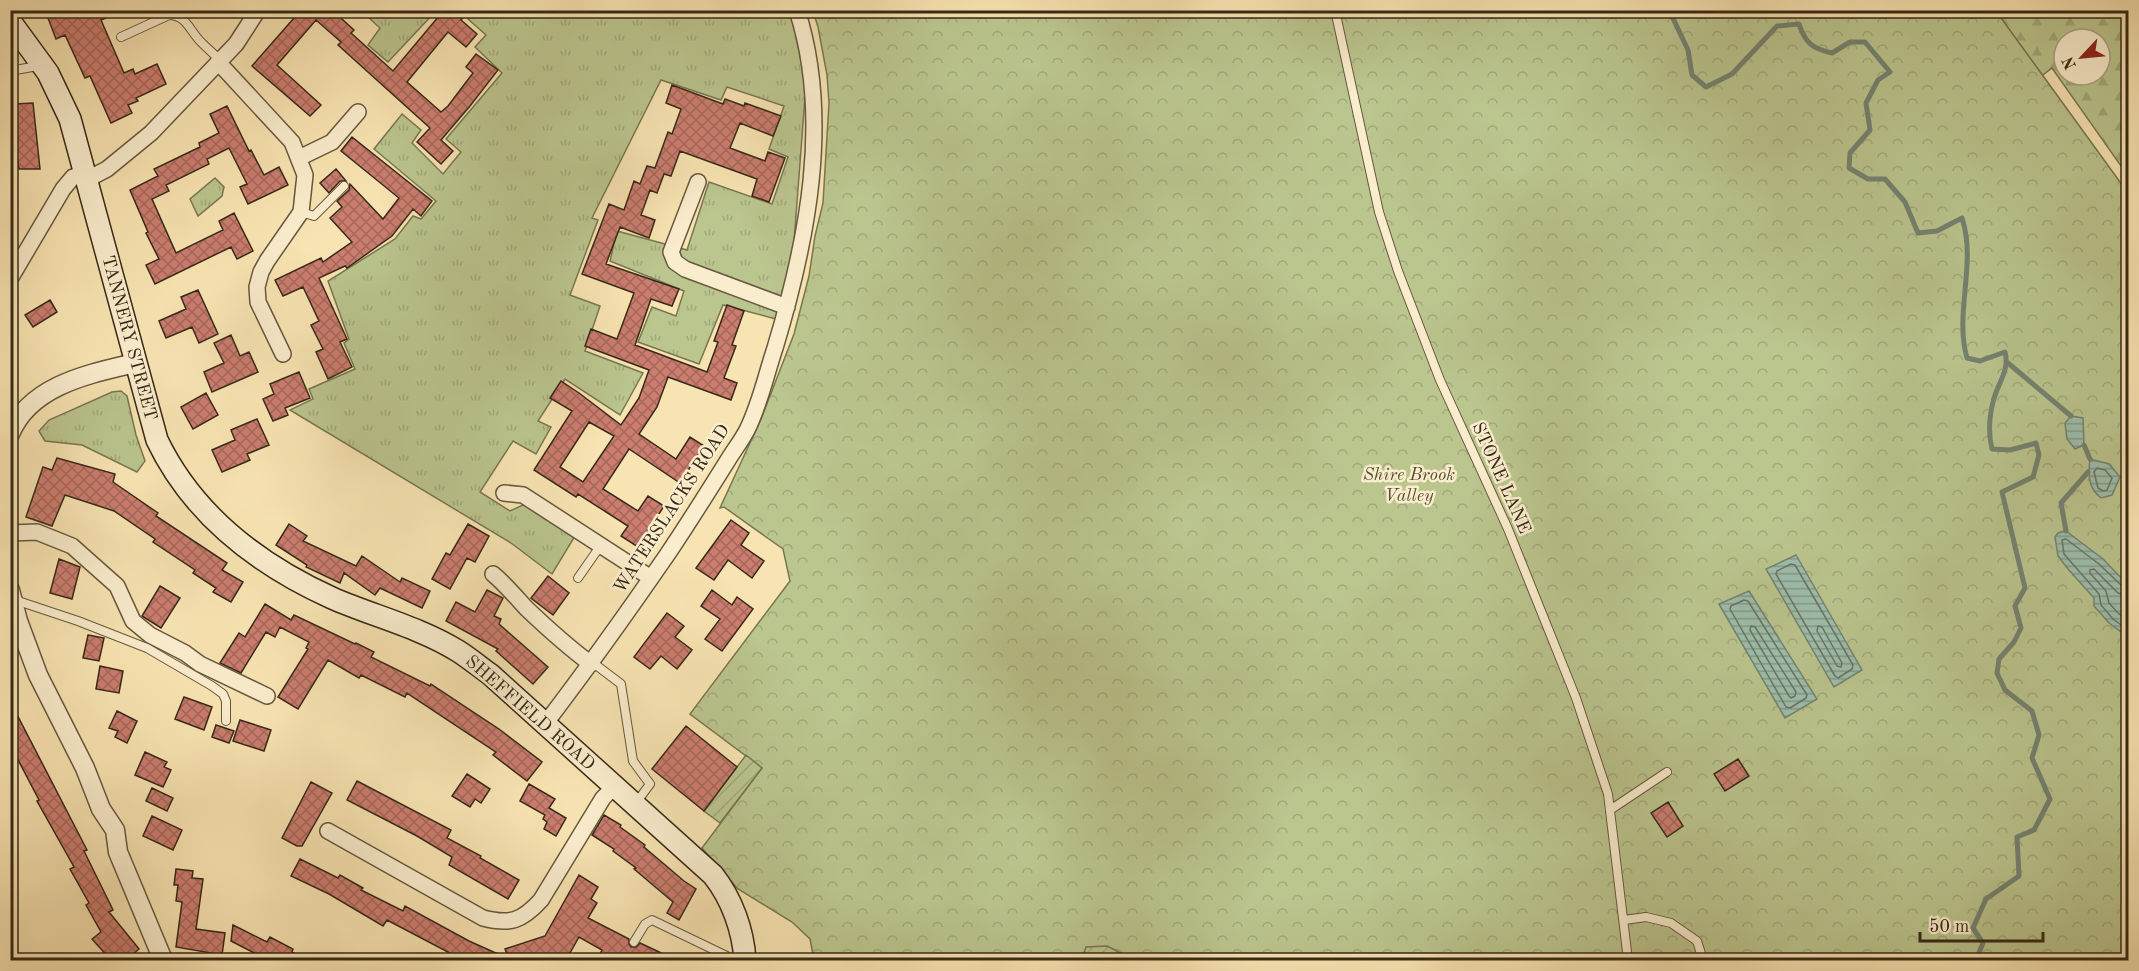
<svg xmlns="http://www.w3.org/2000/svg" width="2139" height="971" font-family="'Old Standard TT',serif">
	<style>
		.grass { fill: url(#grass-tufts); stroke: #787752; stroke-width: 1.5 }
		.forest { fill: url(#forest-firs); stroke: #787752; stroke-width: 1.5; fill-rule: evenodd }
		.park { fill: url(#park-crowns); stroke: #787752; stroke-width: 1.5 }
		.garden { fill: url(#garden-furrows); stroke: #787752; stroke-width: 1.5 }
		.water { fill: url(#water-rules); stroke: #748371; stroke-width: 1.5 }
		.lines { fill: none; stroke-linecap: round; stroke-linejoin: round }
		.shore { stroke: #6a7462; stroke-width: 1.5 }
		.stream { stroke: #748371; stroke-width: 5 }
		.building { fill: url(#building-cross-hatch); stroke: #362917; stroke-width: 1.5; fill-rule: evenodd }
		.service-casing { stroke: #66583e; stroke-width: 10 }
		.minor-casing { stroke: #66583e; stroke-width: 18 }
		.tertiary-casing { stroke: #66583e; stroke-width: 21 }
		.secondary-casing { stroke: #362917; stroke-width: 24 }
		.service { stroke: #faedcd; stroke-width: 8 }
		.minor { stroke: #faedcd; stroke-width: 15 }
		.tertiary { stroke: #faedcd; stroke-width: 18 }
		.secondary { stroke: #faedcd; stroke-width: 21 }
		.labels { text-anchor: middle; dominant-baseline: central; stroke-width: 5; stroke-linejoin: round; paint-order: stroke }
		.street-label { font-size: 18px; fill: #362917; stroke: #faedcd }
		.park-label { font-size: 18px; font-style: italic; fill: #575035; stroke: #faedcd }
	</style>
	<defs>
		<pattern id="grass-tufts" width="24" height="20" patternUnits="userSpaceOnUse" patternTransform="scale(1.5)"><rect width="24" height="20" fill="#bbc58e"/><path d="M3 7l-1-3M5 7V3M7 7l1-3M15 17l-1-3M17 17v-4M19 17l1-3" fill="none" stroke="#a1a97a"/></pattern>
		<pattern id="forest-firs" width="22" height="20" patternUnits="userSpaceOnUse" patternTransform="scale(1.5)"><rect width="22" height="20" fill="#bbc58e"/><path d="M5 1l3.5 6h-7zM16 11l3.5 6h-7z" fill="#a1a97a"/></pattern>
		<pattern id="park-crowns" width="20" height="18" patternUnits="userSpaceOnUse" patternTransform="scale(1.5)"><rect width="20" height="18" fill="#bbc58e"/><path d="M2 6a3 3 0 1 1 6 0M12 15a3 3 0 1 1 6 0" fill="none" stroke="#a1a97a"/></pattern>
		<pattern id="garden-furrows" width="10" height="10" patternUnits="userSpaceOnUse" patternTransform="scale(1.5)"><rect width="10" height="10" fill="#bbc58e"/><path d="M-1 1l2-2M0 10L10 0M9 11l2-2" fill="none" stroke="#a1a97a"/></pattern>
		<pattern id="water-rules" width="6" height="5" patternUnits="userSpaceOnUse" patternTransform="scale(1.5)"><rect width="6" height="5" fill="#9dbfad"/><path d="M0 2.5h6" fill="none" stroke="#819b8c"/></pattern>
		<pattern id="building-cross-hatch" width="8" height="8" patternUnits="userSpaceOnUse" patternTransform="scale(1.5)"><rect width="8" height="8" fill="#cb7d6f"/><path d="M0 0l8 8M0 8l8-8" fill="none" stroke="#a6665a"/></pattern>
	</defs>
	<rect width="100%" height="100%" fill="#f8e4b2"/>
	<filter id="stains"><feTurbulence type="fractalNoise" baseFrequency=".00333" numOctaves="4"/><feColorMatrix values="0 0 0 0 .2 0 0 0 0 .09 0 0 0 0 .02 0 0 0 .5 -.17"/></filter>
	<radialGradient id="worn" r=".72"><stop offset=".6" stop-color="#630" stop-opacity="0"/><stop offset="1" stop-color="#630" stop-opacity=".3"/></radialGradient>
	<path class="grass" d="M372,10h64v1l-48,51 -20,-17 12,-17 -13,-12z
		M476,11h315l15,73 -13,171 -17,64 -53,-14 -24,59 -61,-22 14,-35 24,9 8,-25 -74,-30 7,-30 70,19 22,-68 63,22 16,-47 -19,-8 15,-43 -57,-19 -6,13 -60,-20 -69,138 6,2 -28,75 30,11 -15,45 58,22 -23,42 -55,-36 -27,42 13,6 -15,27 -23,-13 -33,51 30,19 15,-7 50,32 -23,38 -41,-31 -221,-133 23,-11 -4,-10 46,-20 -11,-26 5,-4 -21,-58 67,-42 18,-23 8,3 15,-18 -62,-52 28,-35 19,16 -9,13 31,31 18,-22 -15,-13 56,-66 -27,-26 11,-12 -18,-16z
		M215,178l9,9 -2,9 -24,20 -8,-17z
		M121,391l6,5 9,39 9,26 -8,11 -55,-27 -37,-4 -6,-10 10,-11 63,-28z"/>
	<path class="forest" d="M1935,11h193v165l-76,-108 -42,32zM2064,39h36v36h-36z"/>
	<path class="park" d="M813,11h1183l132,182v767h-1314l-4,-21 -18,-17 -54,-33 -36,-41 60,-80 -72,-54 100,-133 -7,-32 -59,-42 -4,1 41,-89 33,-85 15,-58 6,-40 8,-33 6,-100 -2,-28 -9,-48z"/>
	<path class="garden" d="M746,755l16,13 -42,55 -16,-12z
		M1107,946l28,14h-53l4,-13z"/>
	<path class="water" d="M2071,416l12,2 1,27 -9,4 -8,-10 -2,-16z
		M2090,459l19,5 11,13 -8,18 -11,3c-13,-10 -13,-23 -11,-39z
		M2066,531l37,28 25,26v52l-19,-14 -15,-17v-8l-26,-29 -10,-13 -3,-19 3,-4z
		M1796,555l66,115 -28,17 -68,-118z
		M1749,591l68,108 -32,19 -66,-114z"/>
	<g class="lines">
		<path class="shore" d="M2097,468l8,2 7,8 -5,12 -4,1 -5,-3 -4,-16z
			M1791,564l4,1 58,100 -1,4 -14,9 -3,-2 -59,-102 1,-3z
			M2128,588l-5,-1 -24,-23 -33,-25 -4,1 2,14 35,40 2,11 12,14 15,11
			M2128,596l-10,-3 -24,-24 -4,1v3l16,18 3,12 9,10 10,8
			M1744,600l4,1 59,94 -1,3 -16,10 -4,-1 -56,-98 1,-3z
			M1751,626l4,1 41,65 -1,4 -4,2 -2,-2 -39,-66z
			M1818,626l4,1 20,36 -1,4 -4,-1 -20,-35z"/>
		<path class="stream" d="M1669,10l19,40 4,25 14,12 26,-13 45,-48 22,-2c6,19 14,25 33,29l18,-11h15l25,30 -12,8 -12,23 4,27 -20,23 -1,15 19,11h17l20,23 13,31 19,-2 25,-13c15,45 -8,95 5,140l13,3 25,-9c5,19 -8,32 -12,50 -4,16 -5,31 -1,47l18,1 26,-7 3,12 -6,22 -31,15 23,96 -10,18 6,22 -7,14 -15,17 -2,14 8,17 27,21 7,24 -7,23 18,41 -16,31 -17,7 2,39 -33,23 -13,29 10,15 -7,17
			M2008,363l63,53
			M2084,445l6,14
			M2066,531l-5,-28 27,-31"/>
	</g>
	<path class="building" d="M45,10h80l-24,10 23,53 9,-4 2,5 22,-10 9,20 -30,14 2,3 -10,4 4,8 -21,10 -21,-47 -5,2 -20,-43 -9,4z
		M301,10h31l22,20 -3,3 42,38 51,-61h25l-8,10 16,14 -11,13 -18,-15 -41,50 34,30 7,-6 25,-33 -7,-6 10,-13 22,16 -28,36 -29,34 12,11 -12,13 -24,-22 13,-14 -92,-83 3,-3 -25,-22 -39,45 44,40 -11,11 -58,-50z
		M672,85l51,19 2,-5 19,7 1,-3 36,13 -8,20 -33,-13 -10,25 35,13 3,-9 17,6 -16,44 -17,-6 5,-17 -77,-28 -9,25 -7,-2 -7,19 -7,-3 -9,25 14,5 -6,18 -29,-11 -14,37 73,25 -7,17 -21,-7 -16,46 72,27 11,-30 -4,-1 13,-36 17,6 -12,34 4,1 -12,32 13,5 -6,17 -63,-23 -11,30 -18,27 37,25 14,-22 14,9 -24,37 -51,-34 -26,40 35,22 10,-15 16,10 -26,41 -17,-11 7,-10 -50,-32 -2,3 -42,-27 38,-59 -22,-13 11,-17 18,12 42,32 18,-27 10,-28 -64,-24 6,-17 26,10 17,-46 -52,-19 27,-70 15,6 10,-29 6,3 7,-18 8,2 13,-36 4,2 9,-25 -15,-6zM589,422l25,14 -31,46 -23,-15z
		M33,103l7,66h-21l-6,-37h3l-2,-28z
		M227,106l22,45 2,-1 13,25 15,-8 9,18 -40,19 -8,-17 7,-3 -18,-36 -22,11 2,5 -43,21 3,6 -17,8 24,54 47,-23 -4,-9 15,-8 19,38 -16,8 -6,-12 -76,37 -9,-19 13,-6 -13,-26 2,-1 -18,-42 28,-14 -4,-7 46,-22 -1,-4 20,-10 -9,-19z
		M352,137l80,64 -11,15 -8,-7 -21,27 -45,32 -2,-2 -26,12 28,61 -7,3 12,25 -24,12 -12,-27 7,-3 -12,-24 8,-4 -16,-34 -20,9 -8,-16 46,-22 2,4 29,-20 -22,-24 12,-11 -5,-6 12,-11 1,-6 33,35 16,-21 -58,-47z
		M336,169l10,12h-6l-11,12 -9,-10z
		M198,290l20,44 -19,9 -7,-16 -26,11 -7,-17 27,-12 -5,-12z
		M50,300l7,12 -24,15 -8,-12z
		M231,335l9,21 9,-4 9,20 -46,20 -8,-20 20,-9 -10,-20z
		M299,372l11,26 -25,10 3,7 -15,6 -10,-22 11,-5 -4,-10z
		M206,393l12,22 -25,14 -12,-22z
		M257,419l12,26 -22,9 3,6 -28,12 -10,-22 23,-10 -4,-10z
		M57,458l58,16 -2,8 45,31 -2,3 71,47 -5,7 21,12 -12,20 -18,-10 3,-4 -23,-15 2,-3 -42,-28 2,-3 -41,-28 -49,-16 -13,31 -26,-9 17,-50 9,3z
		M731,520l18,13 -8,12 23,16 -12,17 -24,-18 -14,20 -18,-12z
		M289,524l18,12 -4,5 53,25 6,-10 38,26 2,-4 28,13 -8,17 -42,-20 -5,7 -31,-22 -4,10 -34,-16 1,-2 -31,-20z
		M468,524l21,12 -14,26 -8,-4 -17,31 -18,-10 14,-26 4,2z
		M59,559l21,8 -8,32 -22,-6z
		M548,576l21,17 -16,22 -22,-17z
		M160,586l20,12 -19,30 -19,-12z
		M487,590l16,8 -9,18 7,3 -2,5 49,43 -15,17 -37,-33 2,-2 -52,-28 10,-19 19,10z
		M712,590l20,15 5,-8 16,12 -31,42 -17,-12 15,-20 -19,-13z
		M265,604l26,16 3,-5 61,29 1,-1 18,9 -3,5 59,29 1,-2 68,45 43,33 -15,19 -34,-26 3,-3 -89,-59 -2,4 -44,-22 -2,3 -31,-18 -30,49 -20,-12 30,-48 -2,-1 3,-6 -29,-15 -5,10 -9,-5 -25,41 -21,-10 19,-30 6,4z
		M667,613l17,13 -9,11 17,13 -15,19 -16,-13 -11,13 -16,-12z
		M88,635l16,3 -5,23 -16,-3z
		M100,666l23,5 -4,22 -23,-4z
		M184,697l28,10 -8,23 -29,-11z
		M10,701l77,149 -3,1 29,59 -4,2 30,37 -13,11h-15l-19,-21 9,-7 -15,-27 3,-2 -19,-34 4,-2 -37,-66 2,-1 -24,-46 -5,2z
		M117,711l20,10 -10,22 -12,-6 3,-6 -9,-3z
		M240,720l31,10 -7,21 -31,-10z
		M216,725l18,6 -5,12 -17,-6z
		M686,726l51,41 -33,44 -52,-42z
		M145,752l22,10 -3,5 7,3 -8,17 -28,-12z
		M1738,759l11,17 -24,15 -11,-17z
		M467,774l23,15 -9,14 -6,-4 -5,8 -18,-11z
		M357,781l94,49 -4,8 34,18 -1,2 39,22 -11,19 -59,-34 3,-8 -35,-21 -70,-36z
		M311,782l21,11 -30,53h-5l-15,-8z
		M529,784l26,15 -6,9 17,10 -10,18 -12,-7 3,-7 -4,-3 2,-4 -25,-14z
		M152,788l21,10 -6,13 -21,-10z
		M1668,802l15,24 -16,11 -16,-24z
		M604,815l17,10 -1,2 25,18 -1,2 40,34 12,8 -17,31 -12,-7 6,-11 -39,-33 2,-1 -23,-17 1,-2 -22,-14z
		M152,816l30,14 -9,20 -30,-14z
		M300,859l38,19 2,-3 23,13 -2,2 42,21 2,-5 64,35 40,18 -4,-10 40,-13 34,-61 19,12 -7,12 6,4 -9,15 41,21v5l2,3h5l4,-4 36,17h-79l5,-10 -23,-13 -13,23h-103l-76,-40 -4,6 -54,-32 -38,-18z
		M176,869l17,2 -1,7 11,1 -7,50 29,4 -3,22 -46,-8 6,-45 -6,-1 2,-16h-4z
		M233,925l34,17 3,-5 23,12 -1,3 14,8h-38l-37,-19z"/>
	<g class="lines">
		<g class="service-casing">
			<path id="service" d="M1335,10l44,202 19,59 42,109 68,149 68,169 32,96 20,166
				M121,37l48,-22c18,0 21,17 33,28 6,6 12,11 18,17
				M10,71l22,-4 5,-4
				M301,212l13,4 30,-30
				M578,578l23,-33
				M15,600l63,21 69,27 65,38 11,8 3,7v20
				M592,662l29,22 12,77 17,23 -14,19
				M1610,810l57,-38
				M1624,920l22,-3 25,6 26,18 6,19
				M634,942l11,-18 7,-4 81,39 11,-2"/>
		</g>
		<g class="minor-casing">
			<path id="minor" d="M218,62l74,80 13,33 -4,37 -34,49 -6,11 -4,15 1,15 25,52
				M299,158l33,-16 26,-30
				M86,180l21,-11 44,-36 85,-89 22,-34
				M698,182l-27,70 4,10 10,7 102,38
				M10,279l53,-90 10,-12 12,-3
				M504,493l19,2 128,83
				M10,533l27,-1 35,14 45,40 16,35 17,14 35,18 15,11 67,32
				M493,574c12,10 22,22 33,34 21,20 42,39 65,56
				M545,724c42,-55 82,-111 122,-169 21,-31 41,-63 61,-95 6,-10 14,-20 19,-30 13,-26 19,-55 28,-82 32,-106 57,-229 22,-338
				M328,831l155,87c27,7 39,3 58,-18l62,-102 12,-12"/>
		</g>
		<g class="tertiary-casing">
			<path id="tertiary" d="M10,434c20,-49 79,-60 125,-71
				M10,590l8,31 20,54 47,93 16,41 14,21 3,22 45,108"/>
		</g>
		<g class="secondary-casing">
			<path id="secondary" d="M10,21l38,52 22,46 87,321c36,75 100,124 175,158 41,18 87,29 126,53 11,7 22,16 33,24l222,200c19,24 30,55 32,85"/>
		</g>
		<use href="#service" class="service"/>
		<use href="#minor" class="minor"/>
		<use href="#tertiary" class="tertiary"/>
		<use href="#secondary" class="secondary"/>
	</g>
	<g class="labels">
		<g class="street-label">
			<text transform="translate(129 338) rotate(75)">TANNERY STREET</text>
			<text transform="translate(1501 478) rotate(66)">STONE LANE</text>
			<text transform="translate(672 509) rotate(-57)">WATERSLACKS ROAD</text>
			<text transform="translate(530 713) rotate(41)">SHEFFIELD ROAD</text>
		</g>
		<g class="park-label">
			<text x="1409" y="475">Shire Brook<tspan x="1409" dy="21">Valley</tspan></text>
		</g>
	</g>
	<rect width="2139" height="971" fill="none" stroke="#f8e4b2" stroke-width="36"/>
	<rect x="12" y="12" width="2115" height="947" fill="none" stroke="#362917" stroke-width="3"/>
	<rect x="18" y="18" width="2103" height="935" fill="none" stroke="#362917" stroke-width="1.5"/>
	<g transform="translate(2082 57) rotate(244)"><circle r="28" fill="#faedcd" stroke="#ac9f84" stroke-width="1.5"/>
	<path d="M0-4.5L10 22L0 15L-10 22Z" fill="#8f2418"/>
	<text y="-9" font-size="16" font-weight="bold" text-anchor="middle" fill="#362917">N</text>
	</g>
	<path d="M1920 932v9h123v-9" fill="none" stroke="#362917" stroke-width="3"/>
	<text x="1929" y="932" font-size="18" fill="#362917" stroke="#faedcd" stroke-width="4.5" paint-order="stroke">50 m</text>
	<rect width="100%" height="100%" filter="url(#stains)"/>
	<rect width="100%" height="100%" fill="url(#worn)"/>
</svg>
